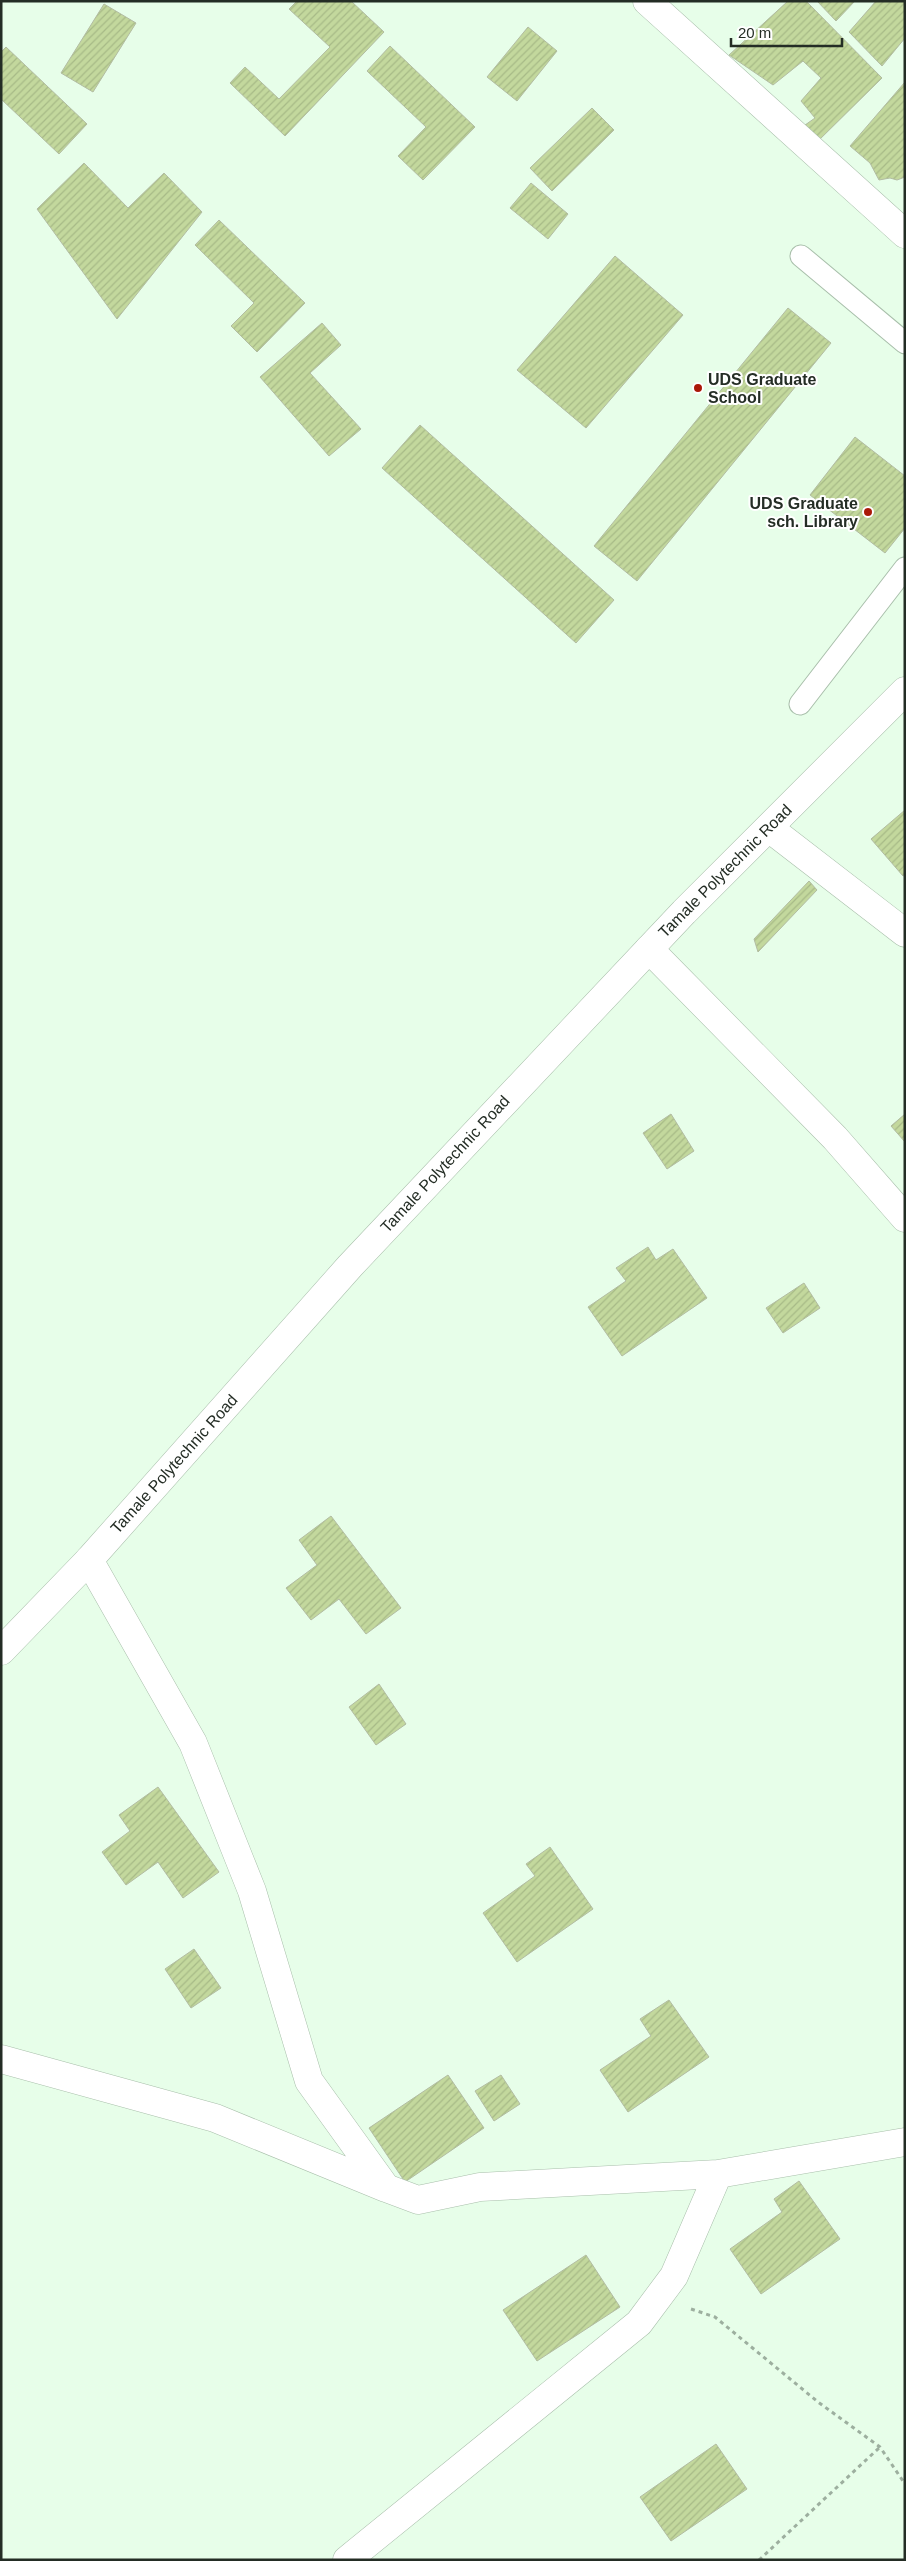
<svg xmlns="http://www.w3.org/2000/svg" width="906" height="2561" font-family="Helvetica,sans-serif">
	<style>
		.building { fill: url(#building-hatch); stroke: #b2bca2 }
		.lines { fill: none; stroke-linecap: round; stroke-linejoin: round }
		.service-casing { stroke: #a9bfab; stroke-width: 23 }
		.minor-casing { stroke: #a9bfab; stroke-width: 29 }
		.tertiary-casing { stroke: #a9bfab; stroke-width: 29 }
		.path { stroke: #9daf9f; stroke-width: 3; stroke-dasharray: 4 4; stroke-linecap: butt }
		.service { stroke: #fff; stroke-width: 21 }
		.minor { stroke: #fff; stroke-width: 28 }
		.tertiary { stroke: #fff; stroke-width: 28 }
		.poi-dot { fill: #aa1908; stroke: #fff; stroke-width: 2 }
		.labels { text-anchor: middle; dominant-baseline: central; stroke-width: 4; stroke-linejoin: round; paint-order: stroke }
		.poi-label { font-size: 16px; font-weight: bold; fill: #242d25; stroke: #fff; text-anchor: start }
		.street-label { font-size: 16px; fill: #242d25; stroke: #fff }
	</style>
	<defs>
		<pattern id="building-hatch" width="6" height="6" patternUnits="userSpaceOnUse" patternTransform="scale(1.25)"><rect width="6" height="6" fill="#c3d89d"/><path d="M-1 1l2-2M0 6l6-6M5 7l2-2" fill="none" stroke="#a7ba87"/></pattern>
	</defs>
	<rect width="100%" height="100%" fill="#e7fee9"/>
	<path class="building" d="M297,1h54l33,31 -99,104 -55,-53 15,-16 34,32 51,-52 -41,-38z
		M788,1h18l76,77 -68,67 -16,-15 17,-12 -14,-17 20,-23 -18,-17 -30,24 -44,-30z
		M817,1h38l-19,20z
		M876,1h29v37l-23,28 -33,-34z
		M104,4l32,19 -43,69 -32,-19z
		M528,27l29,24 -40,50 -30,-24z
		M390,46l85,81 -52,53 -25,-24 28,-29 -59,-56z
		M6,47l81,77 -28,30 -58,-55v-47z
		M905,82v95l-8,3 -7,-2 -11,2 -9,-17 -20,-17z
		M592,108l22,22 -62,61 -22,-23z
		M84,163l44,45 36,-35 38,39 -85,107 -80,-110z
		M531,183l37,31 -20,25 -38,-31z
		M219,220l86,83 -48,49 -26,-26 23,-23 -59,-58z
		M615,256l68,59 -97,113 -69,-58z
		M788,308l43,35 -194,238 -43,-35z
		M322,323l19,22 -31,28 51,56 -32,27 -69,-79z
		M420,425l194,175 -38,43 -194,-175z
		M855,437l50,39v52l-20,25 -75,-58z
		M905,810v65l-2,1 -32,-37z
		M809,881l8,9 -59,62 -4,-13z
		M671,1114l23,37 -27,18 -24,-36z
		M905,1114v28l-14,-16z
		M648,1247l8,13 17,-11 34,49 -85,58 -34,-49 38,-26 -10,-13z
		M804,1283l16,25 -37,25 -17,-25z
		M331,1516l70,92 -35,26 -27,-35 -28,21 -25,-32 31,-23 -18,-25z
		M379,1684l27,40 -30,21 -27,-38z
		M158,1787l61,85 -36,26 -25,-36 -32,23 -24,-33 28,-21 -11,-16z
		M550,1847l43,62 -76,53 -34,-49 52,-37 -9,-12z
		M194,1949l27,39 -30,20 -26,-39z
		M669,2000l40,57 -81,55 -28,-42 51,-34 -11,-17z
		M448,2075l36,53 -79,54 -36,-54z
		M501,2075l19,29 -26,17 -19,-30z
		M799,2181l41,58 -79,55 -31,-45 52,-37 -8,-13z
		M586,2255l34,52 -83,54 -34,-51z
		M716,2444l31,45 -76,52 -31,-44z"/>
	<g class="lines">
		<g class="service-casing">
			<path id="service" d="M801,256l104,87
				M800,704l105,-136"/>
		</g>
		<g class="minor-casing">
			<path id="minor" d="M647,1l258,233
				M769,828l136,105
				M649,949l186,189 70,80
				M89,1560l104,183 59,148 57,190 77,107 32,12 62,-13 238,-13 187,-32
				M1,2059l214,59 171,70
				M347,2560l292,-237 35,-47 44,-102"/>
		</g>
		<g class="tertiary-casing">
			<path id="tertiary" d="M1,1651l88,-91 261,-294 334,-354 221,-221"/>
		</g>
		<path class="path" d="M691,2309l24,8 103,85 62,45 25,37
			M759,2560l121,-113"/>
		<use href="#service" class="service"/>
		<use href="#minor" class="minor"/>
		<use href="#tertiary" class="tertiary"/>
	</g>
	<g class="poi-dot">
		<circle cx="698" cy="388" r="5"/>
		<circle cx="868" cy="512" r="5"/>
	</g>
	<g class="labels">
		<g class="poi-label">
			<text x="708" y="379">UDS Graduate<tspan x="708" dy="18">School</tspan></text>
			<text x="858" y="503" text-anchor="end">UDS Graduate<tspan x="858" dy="18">sch. Library</tspan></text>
		</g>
		<g class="street-label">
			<text transform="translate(725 871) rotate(-45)">Tamale Polytechnic Road</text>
			<text transform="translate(445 1164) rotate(-47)">Tamale Polytechnic Road</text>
			<text transform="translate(174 1464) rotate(-48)">Tamale Polytechnic Road</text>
		</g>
	</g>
	<rect width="906" height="2561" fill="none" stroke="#242d25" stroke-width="5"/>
	<path d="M731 38v8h111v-8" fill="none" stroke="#242d25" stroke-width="2.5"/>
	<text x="738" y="38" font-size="15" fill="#242d25" stroke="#ffffff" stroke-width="4" paint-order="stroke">20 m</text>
</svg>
